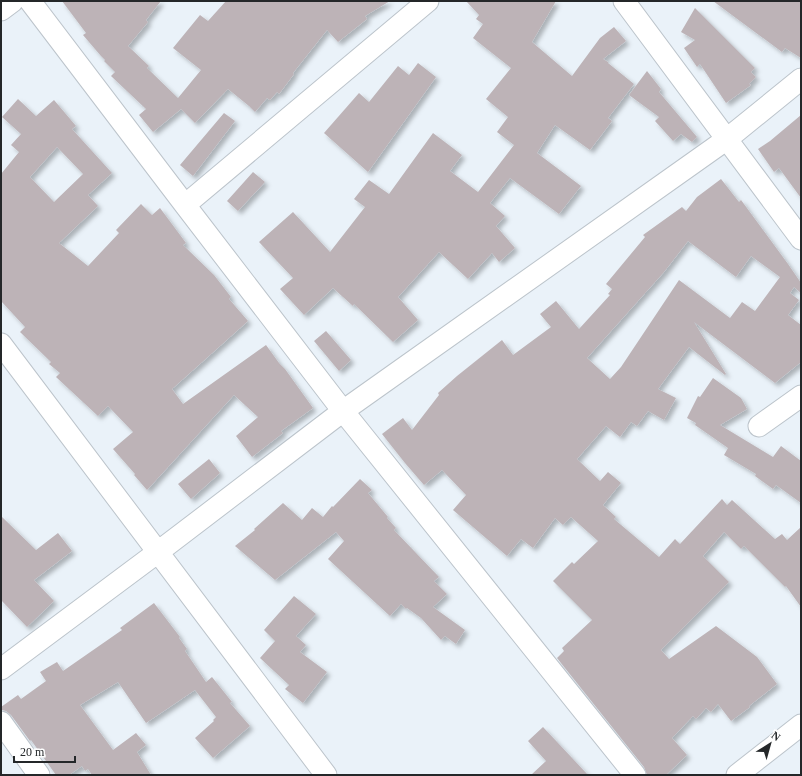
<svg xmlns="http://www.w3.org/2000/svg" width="802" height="776" font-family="'Times New Roman',serif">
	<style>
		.building { fill: #bdb3b7; fill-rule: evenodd; filter: url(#shadow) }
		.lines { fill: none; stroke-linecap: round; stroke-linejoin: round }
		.street-casing { stroke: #bcc4cb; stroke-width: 23 }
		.street { stroke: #fff; stroke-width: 21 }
	</style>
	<defs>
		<filter id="shadow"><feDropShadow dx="3.5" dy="3.5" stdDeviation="2" flood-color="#0004"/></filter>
	</defs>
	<rect width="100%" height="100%" fill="#eaf2f9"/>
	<path class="building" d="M62,1h99l-15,19 2,2 -20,24 21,20 -2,2 31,30 23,-28 -28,-22 27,-33 8,6 18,-20h164l-25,15 2,3 -29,23 -11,-12 -34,43 1,1 -15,20 -2,-2 -7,8 -3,-2 -12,14 -6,-6 -21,-17 -33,34 -14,-14 -28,23 -14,-17 7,-6 -35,-33 4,-4 -11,-11 1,-1 -4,-4 -18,-21 3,-2z
		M466,1h90l-24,41 40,34 28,-38 14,-11 12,14 -23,18 5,3v1l26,21 -26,34 4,3 -22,29 -35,-25 -18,28 44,33 -22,28 -49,-36 -20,25 15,13 -9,10 19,22 -16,14 -7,-9 -24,26 -29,-27 -41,45 20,23 -25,22 -39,-38 -1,2 -20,-18 -29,27 -24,-26 13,-11 -34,-36 34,-30 37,40 35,-45 -11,-8 15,-19 20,14 44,-61 29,22 -12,16 28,21 36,-47 -17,-13 11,-15 -22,-18 25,-31 -38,-30 10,-14 -7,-5 3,-4z
		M713,1h88v57l-16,-10 -3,4z
		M695,8l60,60 -4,4 5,5 -7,7 2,1 -25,18 -26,-39 -3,3 -13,-19 11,-8 -14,-8z
		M418,63l18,14 -68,95 -44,-39 35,-40 10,9 29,-36 11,9z
		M647,71l14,18 -2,3 38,45 -5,5 -11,-8 -8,7 -18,-20 4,-4 -30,-22z
		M18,99l18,17 18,-16 22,26 -4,3 40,44 -24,22 10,11 -39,37 29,23 31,-33 -3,-3 25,-26 11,11 8,-7 26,35 -3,2 31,30 17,22 -2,2 19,22 -76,68 11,15 83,-59 13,18 6,6 28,39 -32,23 2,2 -31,24 -16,-21 22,-19 -24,-22 -87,95 -13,-15 1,-1 -22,-25 20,-17 -25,-26 -10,10 -42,-39 4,-4 -11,-9 2,-2 -31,-30 5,-5 -24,-26v-127l18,-22 -8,-7 10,-11 -19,-17zM57,147l26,27 -29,28 -24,-25z
		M224,113l11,8 -42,55 -13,-11z
		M801,115v83l-22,-30 -5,4 -16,-23 12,-8z
		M253,172l12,10 -27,29 -11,-10z
		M721,179l18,23 2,-2 47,64 13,19v10l-7,-6 -4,6 9,7 -11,15 13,10v37l-26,21 -81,-61 32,52 -1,1 -36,-28 -31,42 18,9 -12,22 -16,-9 -11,15 -6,-4 -11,15 -14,-11 -29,33 23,22 8,-9 13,11 -18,22 13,12 -2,2 45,38 16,-18 5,5 42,-45 5,6 5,-5 43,39 7,-5 5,6 14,-13v80l-15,-21 -1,1 -41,-41 -3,3 -17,-17 -21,24 26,26 -68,68 8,9 47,-33 41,31 20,27 -28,22 1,1 -19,14 -13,-17 -7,8 -5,-4 -10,11 -3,-3 -21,22 15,17 -21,20h-19l-3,-8 -87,-109 7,-7 -2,-3 30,-28 -39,-39 19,-19 2,2 24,-23 -27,-24 -8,8 -8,-7 -22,30 -12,-9 -14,17 -54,-46 13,-15 -24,-25 -18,15 -19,-22 -23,-29 21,-16 9,12 27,-35 -1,-2 19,-17 45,-36 11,15 38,-28 -11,-13 16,-13 23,28 31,-34 -2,-1 4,-5 -6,-5 39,-47 -2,-2 39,-28 4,4 11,-14zM688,241l48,36 15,-21 29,21 -25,34 -13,-9 -12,16 -51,-38 -58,87 -11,12 -23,-21 77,-86z
		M326,331l25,29 -12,11 -25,-30z
		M713,378l28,20 6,11 -27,16 53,32 8,-11 20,15v42l-25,-18 -3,4 -18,-13 1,-2 -32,-19 4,-7 -33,-23 1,-2 -9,-5 11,-22 2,1z
		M209,459l11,14 -29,26 -13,-15z
		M360,479l12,11 -4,3 20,24 -1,1 9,10 -2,2 45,47 -5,4 13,13 -14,13 32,23 -9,14 -11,-8 -4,4 -20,-22 -14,-10 -1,1 -5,-5 -11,12 -62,-57 16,-18 -8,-9 -61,48 -40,-34 20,-16 -1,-1 29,-26 19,17 10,-12 11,9 9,-11 1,1z
		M1,516l35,34 22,-17 14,18 -38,29 20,21 -27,26 -26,-27z
		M294,596l22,18 -20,22 10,9 -6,7 27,20 -24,31 -18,-14 4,-4 -29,-27 15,-17 -11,-11z
		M154,603l26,34 -1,1 8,11 -2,2 21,31 6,-5 20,25 -2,1 20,23 -37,32 -18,-20 19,-17 -1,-1 3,-3 -21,-27 -49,33 -28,-41 -38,23 33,45 23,-17 10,12 -9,7 14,23h-59l-4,-6 -3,2 -3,-5 -13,9h-13l-25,-35 -1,1 -19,-26 -5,-4 -4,-1 -1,-3 17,-12 3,4 25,-18 -6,-9 17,-10 6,9 59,-41 -2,-2z
		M543,727l45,48h-57l15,-14 -18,-20z"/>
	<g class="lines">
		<g class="street-casing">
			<path id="street" d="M30,1l155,204 158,206 292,364
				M624,1l177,238
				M1,10l12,-9
				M185,205l243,-204
				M1,344l325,431
				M759,426l42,-30
				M1,669l157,-117 185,-141 384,-272 74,-60
				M1,722l38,53
				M737,775l64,-50"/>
		</g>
		<use href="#street" class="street"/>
	</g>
	<rect width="802" height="776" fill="none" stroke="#242729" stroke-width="4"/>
	<g transform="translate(770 744) rotate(37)" stroke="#fefefe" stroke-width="3" paint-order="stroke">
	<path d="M0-3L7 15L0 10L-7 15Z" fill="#242729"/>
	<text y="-6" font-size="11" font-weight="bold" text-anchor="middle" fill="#242729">N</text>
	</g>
	<path d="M14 756v6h61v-6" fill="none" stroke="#242729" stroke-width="2"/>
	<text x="20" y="756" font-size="12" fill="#242729" stroke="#fefefe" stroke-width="3" paint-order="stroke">20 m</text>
</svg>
